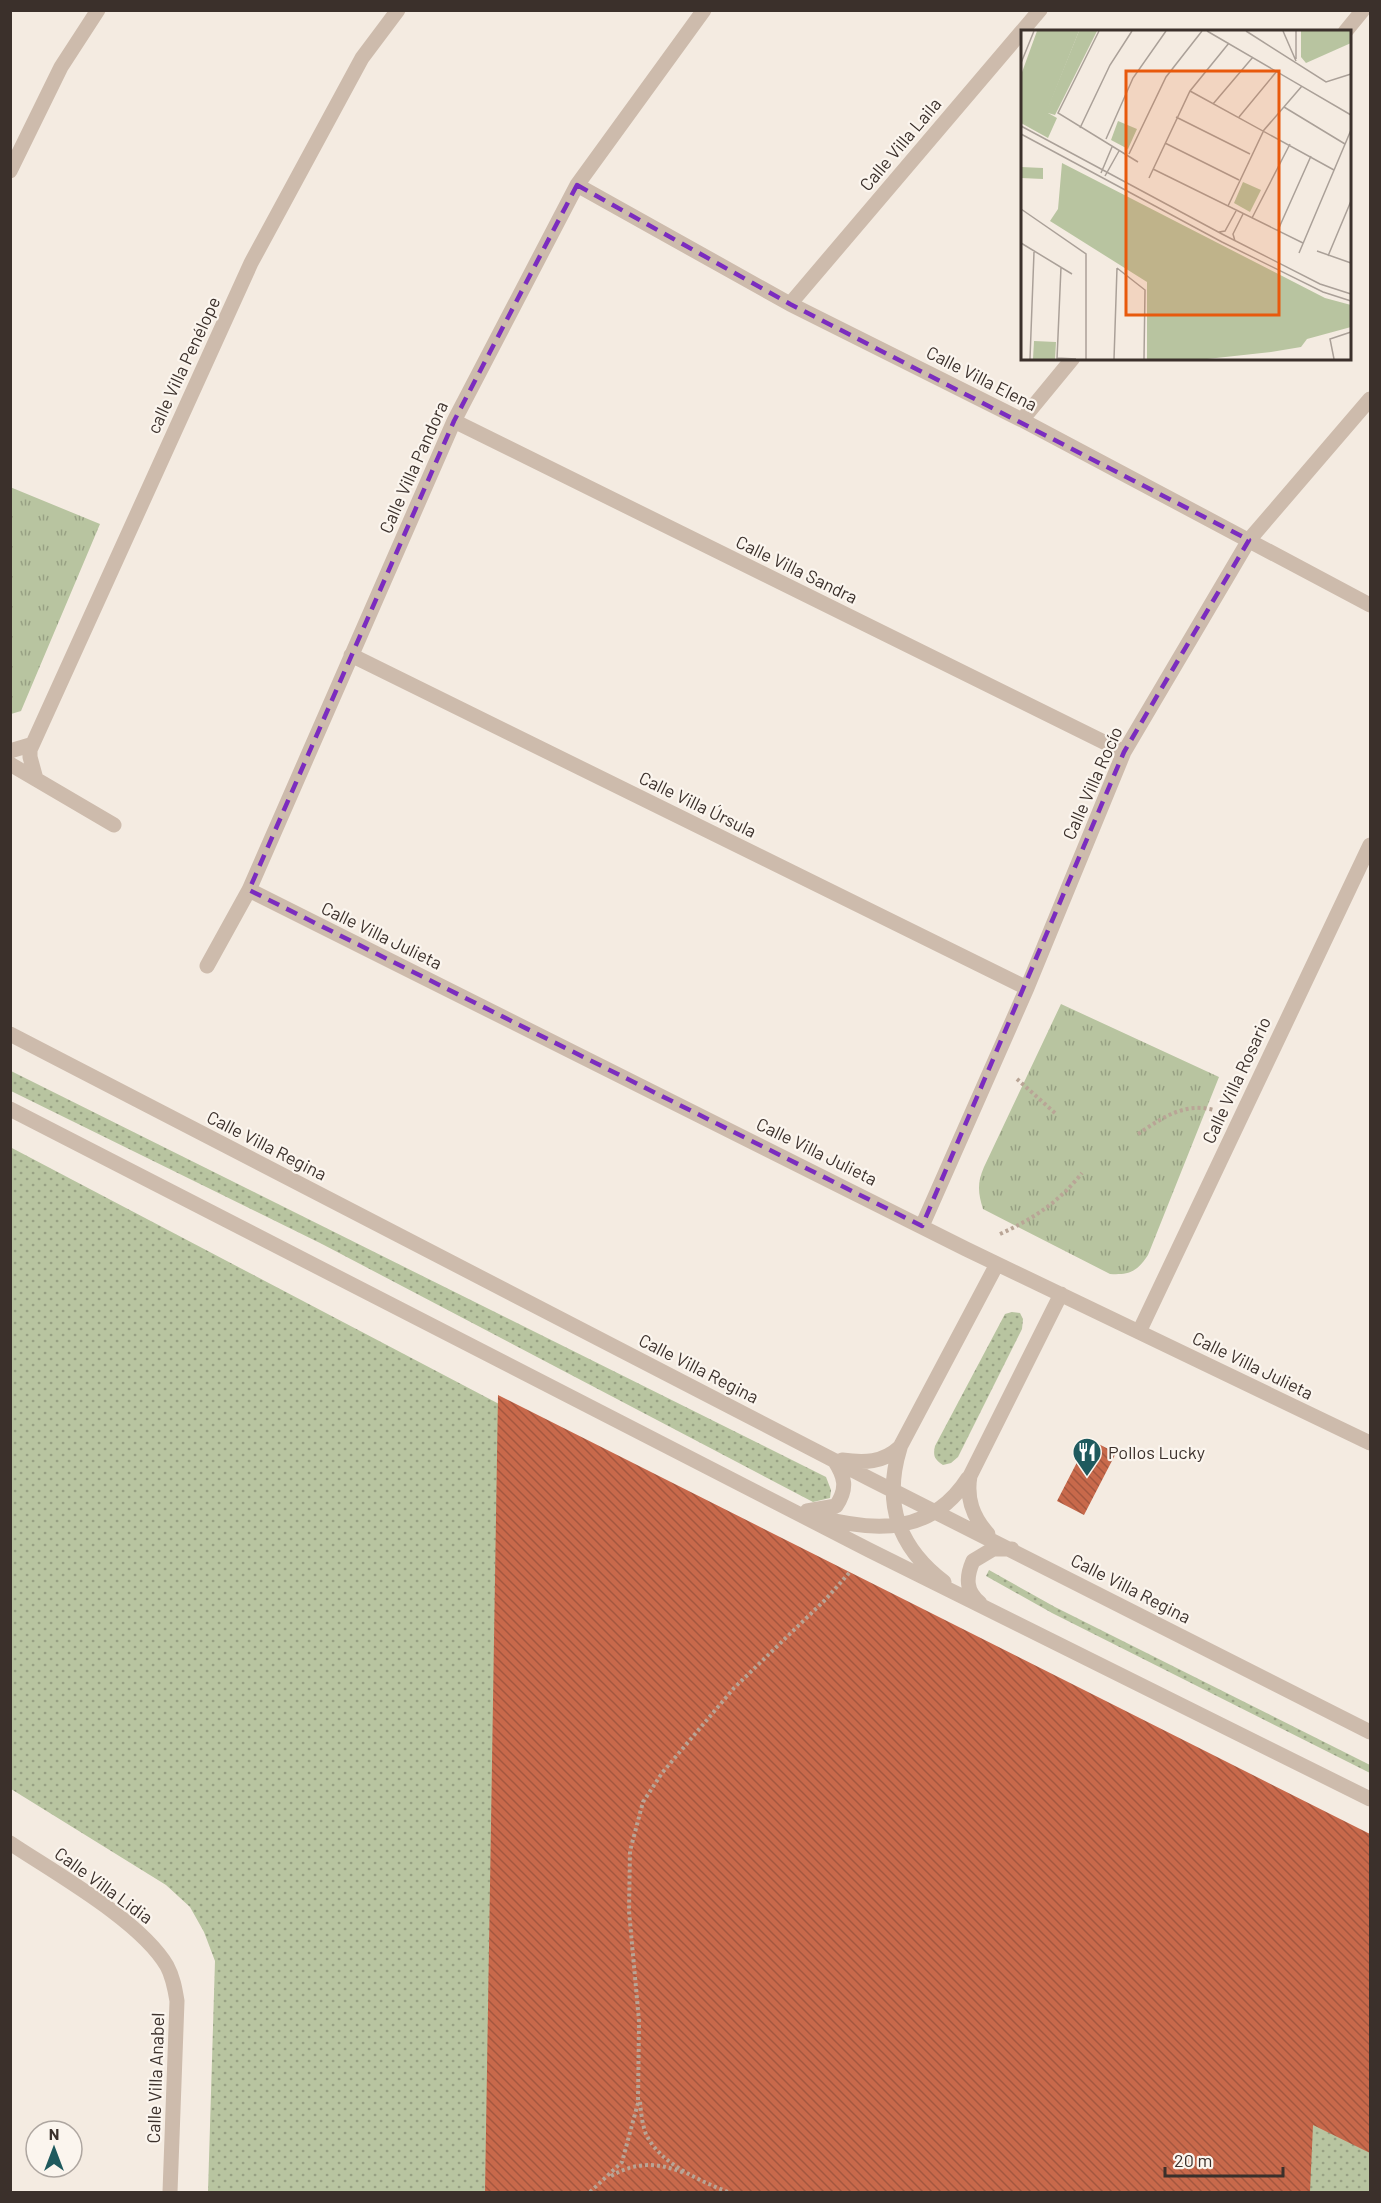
<svg xmlns="http://www.w3.org/2000/svg" width="1381" height="2203" font-family="Barlow,sans-serif">
	<style>
		.grass { fill: url(#grass-dots) }
		.park { fill: url(#park-tufts) }
		.building { fill: url(#building-back-hatch) }
		.lines { fill: none; stroke-linecap: round; stroke-linejoin: round }
		.path { stroke: #b9a596; stroke-width: 4; stroke-dasharray: 3 3; stroke-linecap: butt }
		.street { stroke: #cdbbac; stroke-width: 15 }
		.marked { fill: none; stroke: #7b2cbf; stroke-width: 4.5; stroke-dasharray: 12 8; stroke-linejoin: round }
		.labels { text-anchor: middle; dominant-baseline: central; stroke-width: 4.5; stroke-linejoin: round; paint-order: stroke }
		.street-label { font-size: 18px; fill: #3b302b; stroke: #fbf5ee }
		.poi-label { font-size: 18px; fill: #3b302b; stroke: #fbf5ee; text-anchor: start }
		.inset-road { fill: none; stroke: #aaa098; stroke-width: 1.5 }
		.view { fill: #e8590c; fill-opacity: 0.15; stroke: #e8590c; stroke-width: 3 }
		.inset-edge { fill: none; stroke: #3b302b; stroke-width: 3 }
	</style>
	<defs>
		<pattern id="grass-dots" width="8" height="8" patternUnits="userSpaceOnUse" patternTransform="scale(1.5)"><rect width="8" height="8" fill="#b8c4a0"/><path d="M2 2h.1M6 6h.1" fill="none" stroke="#97a083" stroke-width="1.8" stroke-linecap="round"/></pattern>
		<pattern id="park-tufts" width="24" height="20" patternUnits="userSpaceOnUse" patternTransform="scale(1.5)"><rect width="24" height="20" fill="#b8c4a0"/><path d="M3 7l-1-3M5 7V3M7 7l1-3M15 17l-1-3M17 17v-4M19 17l1-3" fill="none" stroke="#97a083"/></pattern>
		<pattern id="building-back-hatch" width="6" height="6" patternUnits="userSpaceOnUse" patternTransform="scale(1.5)"><rect width="6" height="6" fill="#c8694b"/><path d="M-1 5l2 2M0 0l6 6M5-1l2 2" fill="none" stroke="#a4573f"/></pattern>
	</defs>
	<rect width="100%" height="100%" fill="#f4ebe1"/>
	<path class="grass" d="M11,1071l815,406 5,13 -1,8 -17,4 -491,-258 -311,-153z
		M10,1147l506,266 854,427v352h-1162l7,-231 -11,-29 -14,-25 -24,-22 -155,-96z
		M1012,1312l8,1 3,6 -1,10 -64,128 -7,6 -8,2c-9,-6 -10,-9 -8,-19l70,-132z
		M989,1570l66,37 315,158v8l-318,-160 -66,-37z"/>
	<path class="park" d="M10,487l90,37 -79,187 -10,3z
		M1061,1004l158,73 -71,178c-11,17 -19,20 -38,19l-127,-65c-5,-16 -6,-26 1,-42z"/>
	<path class="building" d="M498,1395l872,439v319l-57,-28 -3,67h-825z
		M1089,1439l27,14 -32,62 -27,-14z"/>
	<g class="lines">
		<path class="path" d="M1017,1079l39,35
			M1138,1134c24,-16 46,-32 76,-24
			M1000,1234c33,-15 59,-32 82,-61
			M640,2102c1,10 2,22 6,32 13,29 54,47 82,58
			M611,2176c24,-14 47,-14 73,-3
			M590,2192l32,-30 16,-59 1,-82 -10,-110 1,-60 13,-49 19,-29 72,-85 92,-89 24,-27"/>
		<path class="street" d="M1345,32l18,-22
			M10,171l51,-104 37,-57
			M577,185l213,119 232,116 348,185
			M790,304l250,-294
			M1022,420l51,-62
			M454,421l670,331
			M351,655l676,333
			M30,750l221,-487 111,-205 36,-48
			M10,751l20,-6v12l6,22
			M10,764l104,61
			M249,890l717,359 404,194
			M207,966l42,-76 205,-469 123,-236 127,-175
			M10,1034l860,445 500,253
			M10,1109l859,441 501,249
			M922,1226l105,-238 97,-236 125,-212 121,-141
			M1139,1332l231,-487
			M900,1448c-17,55 -2,99 44,134
			M842,1460c22,3 41,3 58,-13l97,-183
			M807,1511l29,-5c12,-18 9,-29 -2,-46
			M819,1517c59,16 114,16 149,-39
			M988,1534c-15,-17 -22,-35 -18,-58l91,-182
			M980,1603c-15,-12 -14,-26 -7,-42l20,-12h19
			M10,1843c45,30 131,78 157,123 6,11 8,23 10,35l-7,191"/>
	</g>
	<path class="marked" d="M577,185l213,119 459,236 -125,212 -202,474 -673,-336 205,-469z"/>
	<defs>
		<g id="restaurant-pin" transform="scale(1.5)"><path d="M0 17L-7.5 6A9.5 9.5 0 1 1 7.5 6Z" fill="#1f5a5e" stroke="#fbf5ee"/><path d="M-5-6h1v4h1v-4h1v4h1v-4h1v5L-1.5 .5V6h-2V.5L-5-1ZM5-6V6H3V1.5H1.5Q1.5-4 5-6Z" fill="#fff"/></g>
	</defs>
	<g fill-rule="evenodd">
		<use href="#restaurant-pin" x="1087" y="1452"/>
	</g>
	<g class="labels">
		<g class="street-label">
			<text transform="translate(900 144) rotate(-50)">Calle Villa Laila</text>
			<text transform="translate(183 365) rotate(-65)">calle Villa Penélope</text>
			<text transform="translate(982 378) rotate(27)">Calle Villa Elena</text>
			<text transform="translate(413 467) rotate(-66)">Calle Villa Pandora</text>
			<text transform="translate(797 569) rotate(26)">Calle Villa Sandra</text>
			<text transform="translate(1092 783) rotate(-66)">Calle Villa Rocío</text>
			<text transform="translate(698 804) rotate(26)">Calle Villa Úrsula</text>
			<text transform="translate(382 935) rotate(26)">Calle Villa Julieta</text>
			<text transform="translate(1236 1080) rotate(-65)">Calle Villa Rosario</text>
			<text transform="translate(267 1145) rotate(27)">Calle Villa Regina</text>
			<text transform="translate(817 1151) rotate(26)">Calle Villa Julieta</text>
			<text transform="translate(1253 1365) rotate(26)">Calle Villa Julieta</text>
			<text transform="translate(699 1368) rotate(27)">Calle Villa Regina</text>
			<text transform="translate(1131 1588) rotate(27)">Calle Villa Regina</text>
			<text transform="translate(104 1885) rotate(36)">Calle Villa Lidia</text>
			<text transform="translate(155 2078) rotate(-88)">Calle Villa Anabel</text>
		</g>
		<g class="poi-label">
			<text x="1108" y="1452">Pollos Lucky</text>
		</g>
	</g>
	<g transform="translate(1021 30)">
		<rect width="330" height="330" fill="#f4ebe1"/>
		<path d="M16,1h42l-30,75 -1,7 9,5 -9,20 -27,-15v-48zM280,1h50v12l-45,20 -5,-6zM41,133l263,135 26,7v22l-44,12 -6,8 -30,5 -64,7h-60v-77l-97,-61 8,-12z" fill="#b8c4a0"/>
		<path d="M58,1h18l-42,84 -7,-2v-6zM97,91l19,8 -9,20 -17,-9zM222,152l18,8 -11,22 -16,-9zM13,311l22,1 -1,17h-22z" fill="#b8c4a0"/>
		<path d="M0,137l22,1v11l-22,-1z" fill="#b8c4a0"/>
		<path class="inset-road" d="M78,1l-41,82 80,49M186,1l144,84M225,1l80,51 25,-8M262,1l13,30M275,29v-28M0,33l13,-32M169,61l144,79M192,74l40,-47M263,77l61,37M155,87l74,37M218,87l38,-46M0,96l201,108 98,50 31,10M59,98l30,-63 22,-34M0,104l201,108 101,50 28,9M85,109l27,-61 33,-47M144,113l74,37M108,124l37,-77 36,-46M132,139l150,74M80,143l11,-26M84,146l14,-25M128,148l41,-87 39,-48M207,176l36,-76 38,-44M0,179l65,45v105M231,188l38,-74M257,200l33,-74M198,202l6,-1 11,-20M214,211l-2,-7 10,-20M0,213l51,31M296,221l34,12M278,223l52,-123M307,226l23,-55M96,238l28,22 -1,69M36,328l19,1M9,329l4,-107M36,329l4,-92M93,329l3,-91M313,329l-4,-20 21,-7"/>
		<path class="view" d="M105,41h153v244h-153z"/>
		<rect width="330" height="330" class="inset-edge"/>
	</g>
	<rect width="1381" height="2203" fill="none" stroke="#3b302b" stroke-width="24"/>
	<g transform="translate(54 2149)"><circle r="28" fill="#fbf5ee" stroke="#aea6a0" stroke-width="1.5"/>
	<path d="M0-4.5L10 22L0 15L-10 22Z" fill="#1f5a5e"/>
	<text y="-9" font-size="16" font-weight="bold" text-anchor="middle" fill="#3b302b">N</text>
	</g>
	<path d="M1165 2167v9h118v-9" fill="none" stroke="#3b302b" stroke-width="3"/>
	<text x="1174" y="2167" font-size="18" fill="#3b302b" stroke="#fbf5ee" stroke-width="4.5" paint-order="stroke">20 m</text>
</svg>
